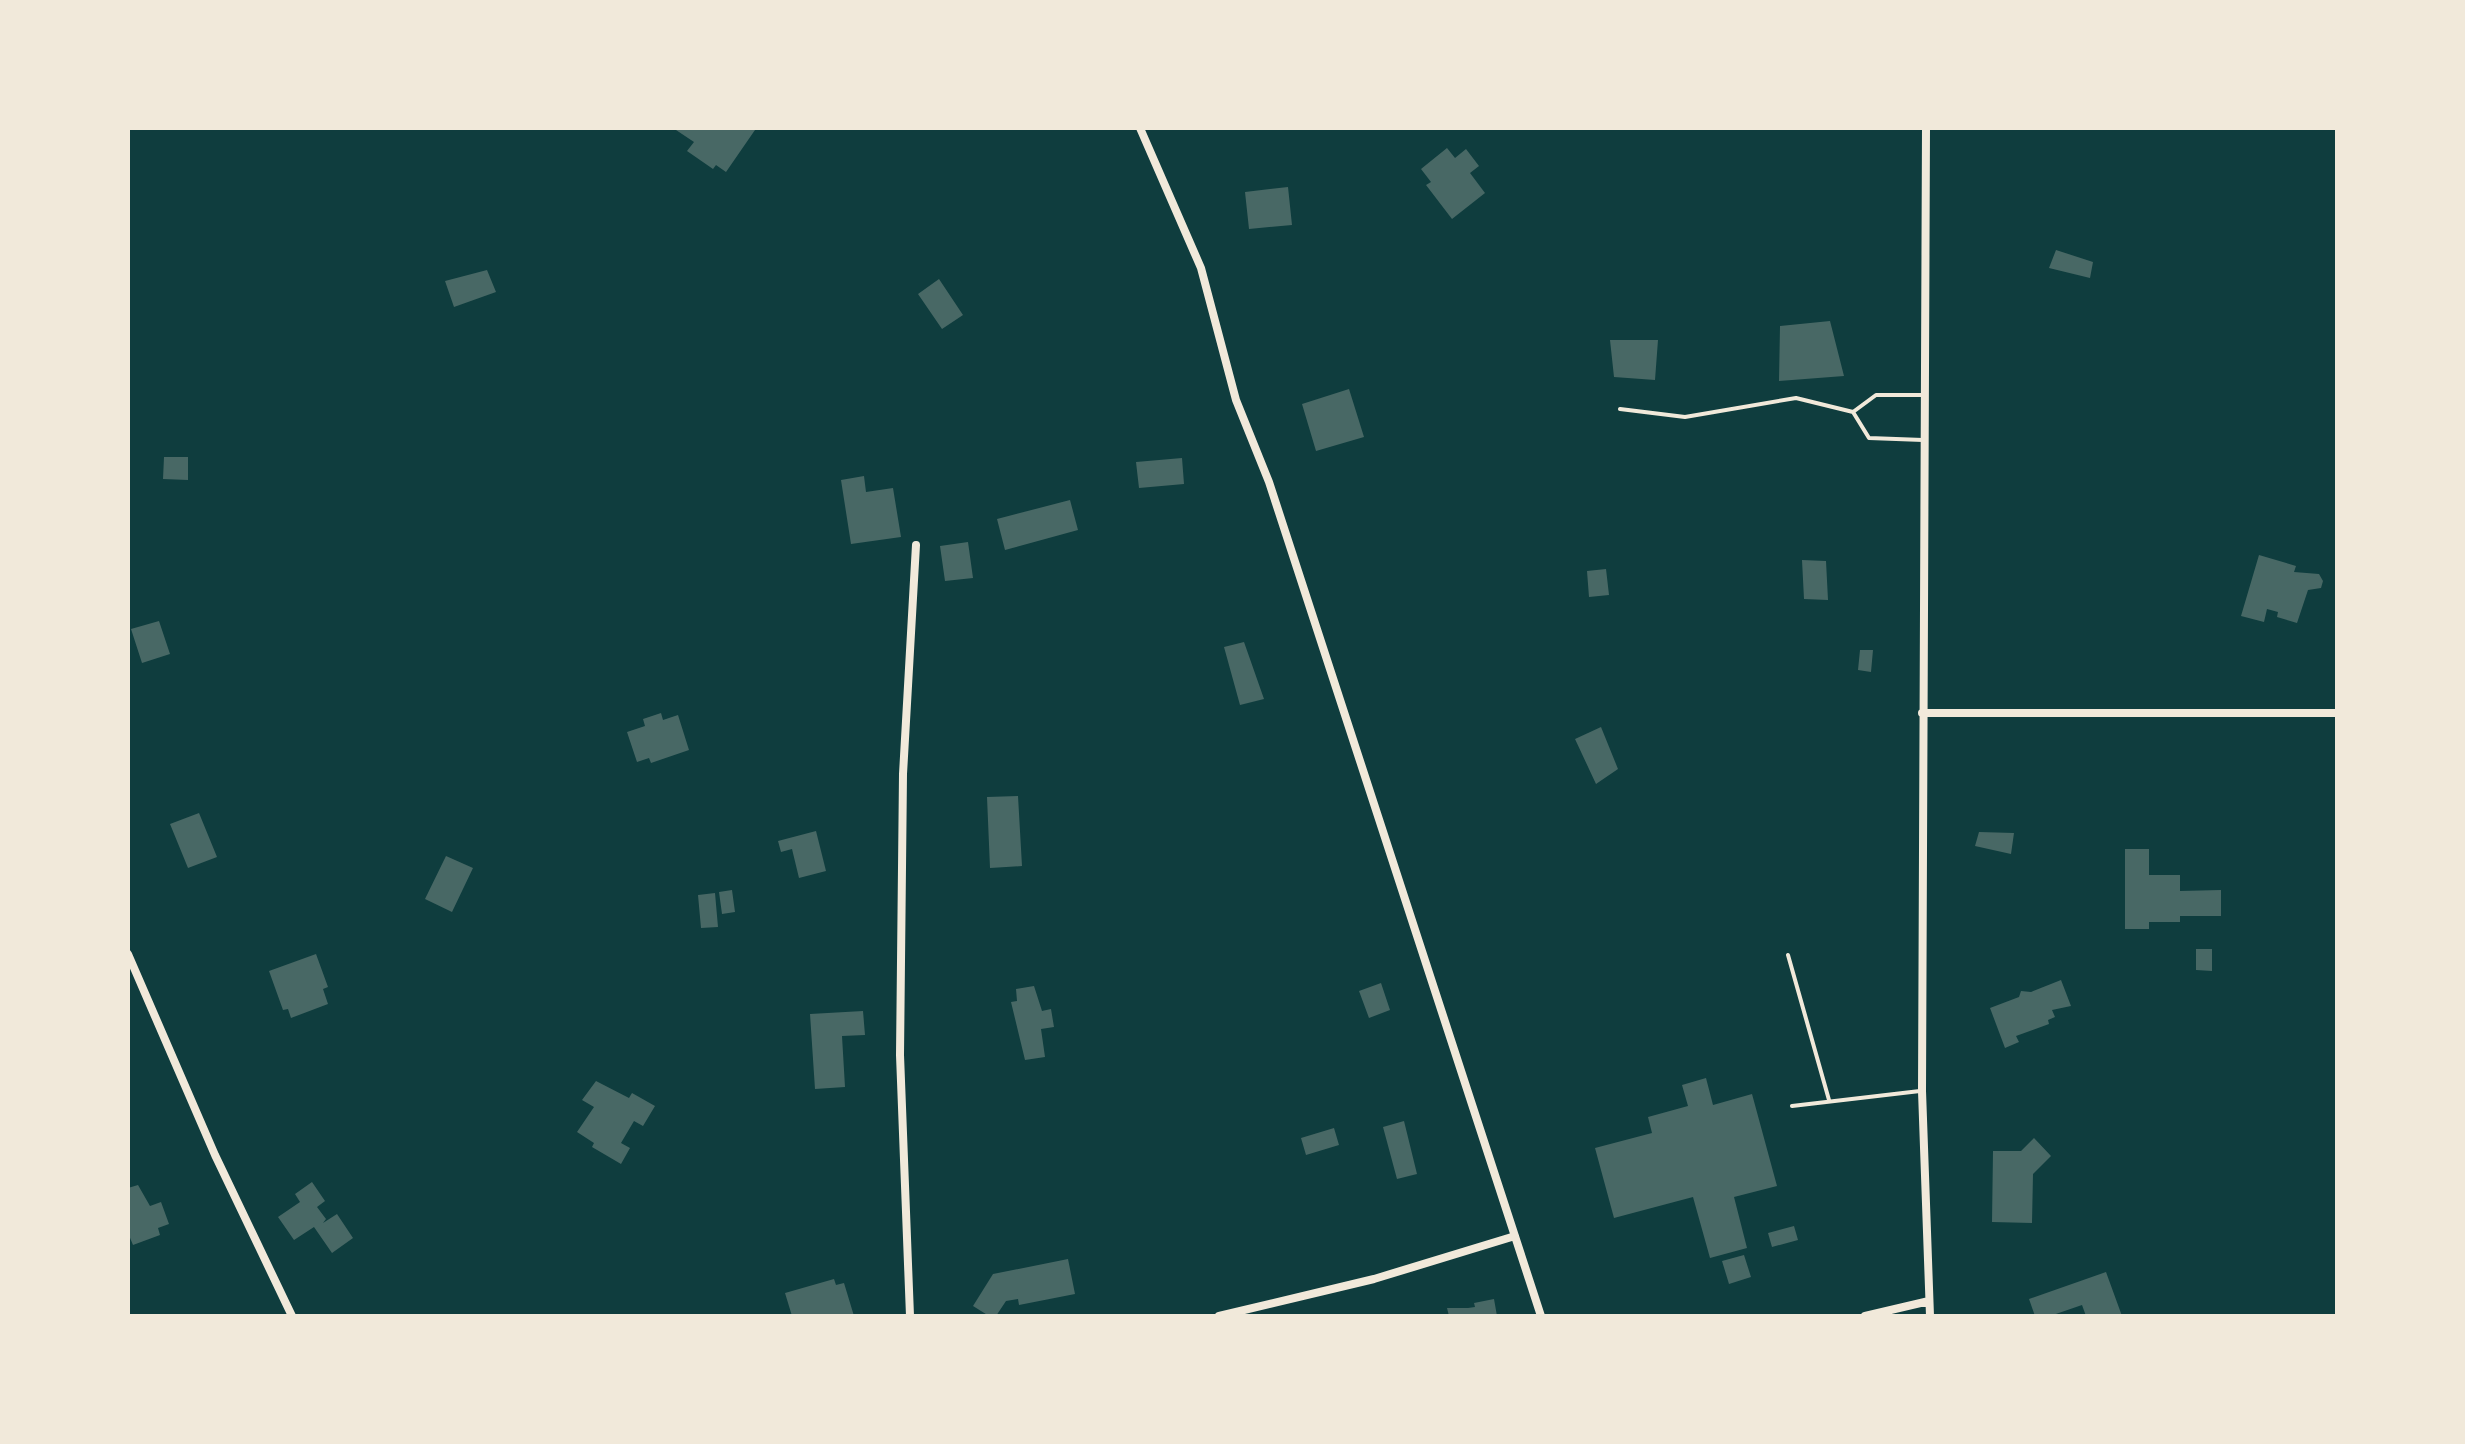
<svg xmlns="http://www.w3.org/2000/svg" width="2465" height="1444" font-family="'IBM Plex Sans',sans-serif">
	<style>
		.building { fill: #486865 }
		.lines { fill: none; stroke-linecap: round; stroke-linejoin: round }
		.service { stroke: #f1e9da; stroke-width: 4 }
		.minor { stroke: #f1e9da; stroke-width: 8 }
	</style>
	<rect width="100%" height="100%" fill="#0f3d3e"/>
	<path class="building" d="M673,128h78l4,2 -29,42 -10,-7 -3,4 -26,-18 7,-9z
		M1447,148l8,10 11,-9 13,17 -9,7 15,20 -33,26 -26,-34 5,-3 -10,-13z
		M1288,187l4,38 -43,4 -4,-37z
		M2056,250l37,12 -3,16 -41,-10z
		M487,270l9,22 -42,15 -9,-26z
		M939,279l24,36 -21,14 -24,-35z
		M1830,321l14,55 -65,5 1,-55z
		M1610,340h48l-3,40 -41,-3z
		M1349,389l15,48 -48,14 -14,-47z
		M164,457h24v23l-25,-1z
		M1182,458l2,26 -45,4 -3,-26z
		M864,476l2,16 27,-4 8,49 -50,7 -10,-64z
		M1070,500l8,30 -73,20 -8,-31z
		M968,542l5,36 -28,3 -5,-35z
		M2259,555l37,11 -2,6 25,2 4,7 -2,7 -13,2 -11,33 -20,-6 1,-5 -11,-3 -3,13 -23,-6z
		M1802,560l24,1 2,39 -24,-1z
		M1606,569l3,26 -20,2 -2,-26z
		M159,621l11,33 -28,9 -11,-34z
		M1244,642l20,57 -24,6 -16,-58z
		M1860,650h13l-2,22 -13,-2z
		M661,713l2,7 15,-5 11,35 -38,13 -2,-5 -12,4 -10,-30 18,-6 -2,-7z
		M1601,727l17,42 -22,15 -21,-45z
		M1018,796l4,70 -32,2 -3,-71z
		M199,813l18,44 -29,11 -18,-44z
		M816,831l10,40 -27,7 -7,-29 -11,3 -3,-11z
		M1979,832l35,1 -3,21 -36,-8z
		M2125,849h24v26h31v16l41,-1v26h-41v6h-31v7h-24z
		M446,856l27,12 -21,44 -27,-13z
		M732,890l3,22 -13,2 -3,-22z
		M715,893l3,34 -17,1 -3,-33z
		M2196,949h16v22l-16,-1z
		M316,954l12,33 -5,2 5,15 -37,14 -3,-9 -5,1 -14,-39z
		M2061,980l10,26 -19,4 3,7 -7,3 1,4 -33,12 3,6 -14,6 -15,-40 29,-11 2,-6 10,1z
		M1381,983l9,27 -21,8 -10,-27z
		M1034,986l8,25 9,-2 3,18 -13,2 4,28 -20,3 -14,-58 6,-1 -1,-12z
		M863,1011l2,24 -23,1 3,51 -30,2 -5,-75z
		M1706,1078l7,27 39,-11 25,92 -43,11 13,51 -37,10 -17,-61 -79,21 -19,-70 57,-15 -4,-16 40,-11 -6,-21z
		M596,1081l33,17 3,-5 23,13 -12,20 -9,-5 -13,22 9,5 -9,16 -29,-17 2,-4 -17,-11 17,-25 -12,-7z
		M1404,1121l13,53 -20,5 -14,-52z
		M1334,1128l5,17 -33,10 -5,-17z
		M2034,1138l17,18 -18,18 -1,49 -40,-1 1,-71h28z
		M312,1182l13,19 -8,6 9,12 -3,4 14,-9 16,24 -21,15 -18,-26 -20,13 -16,-23 22,-15 -5,-8z
		M138,1185l12,21 11,-4 8,22 -11,4 2,7 -27,10 -5,-12v-45z
		M1794,1226l4,14 -26,7 -4,-14z
		M1744,1255l7,22 -22,7 -7,-23z
		M1068,1259l7,35 -56,11 -1,-6 -12,2 -10,15h-7l-16,-10 20,-32z
		M2106,1272l16,44h-36l-4,-11 -32,11h-15l-6,-17z
		M834,1279l2,6 8,-2 10,33h-62l-7,-23z
		M1494,1299l3,17h-48l-2,-8h21l7,-1 -1,-4z"/>
	<g class="lines">
		<path class="service" d="M1923,395h-47l-23,17 16,26 54,2
			M1620,409l65,8 111,-19 57,14
			M1788,955l41,145
			M1792,1106l128,-15"/>
		<path class="minor" d="M1140,128l61,140 35,132 33,82 272,834
			M1926,128l-4,963 8,225
			M1922,713h415
			M128,954l87,201 77,161
			M910,1316l-10,-261 3,-281 13,-229
			M1219,1316l155,-37 141,-43
			M1865,1316l64,-15"/>
	</g>
	<rect width="2465" height="1444" fill="none" stroke="#f1e9da" stroke-width="260"/>
</svg>
